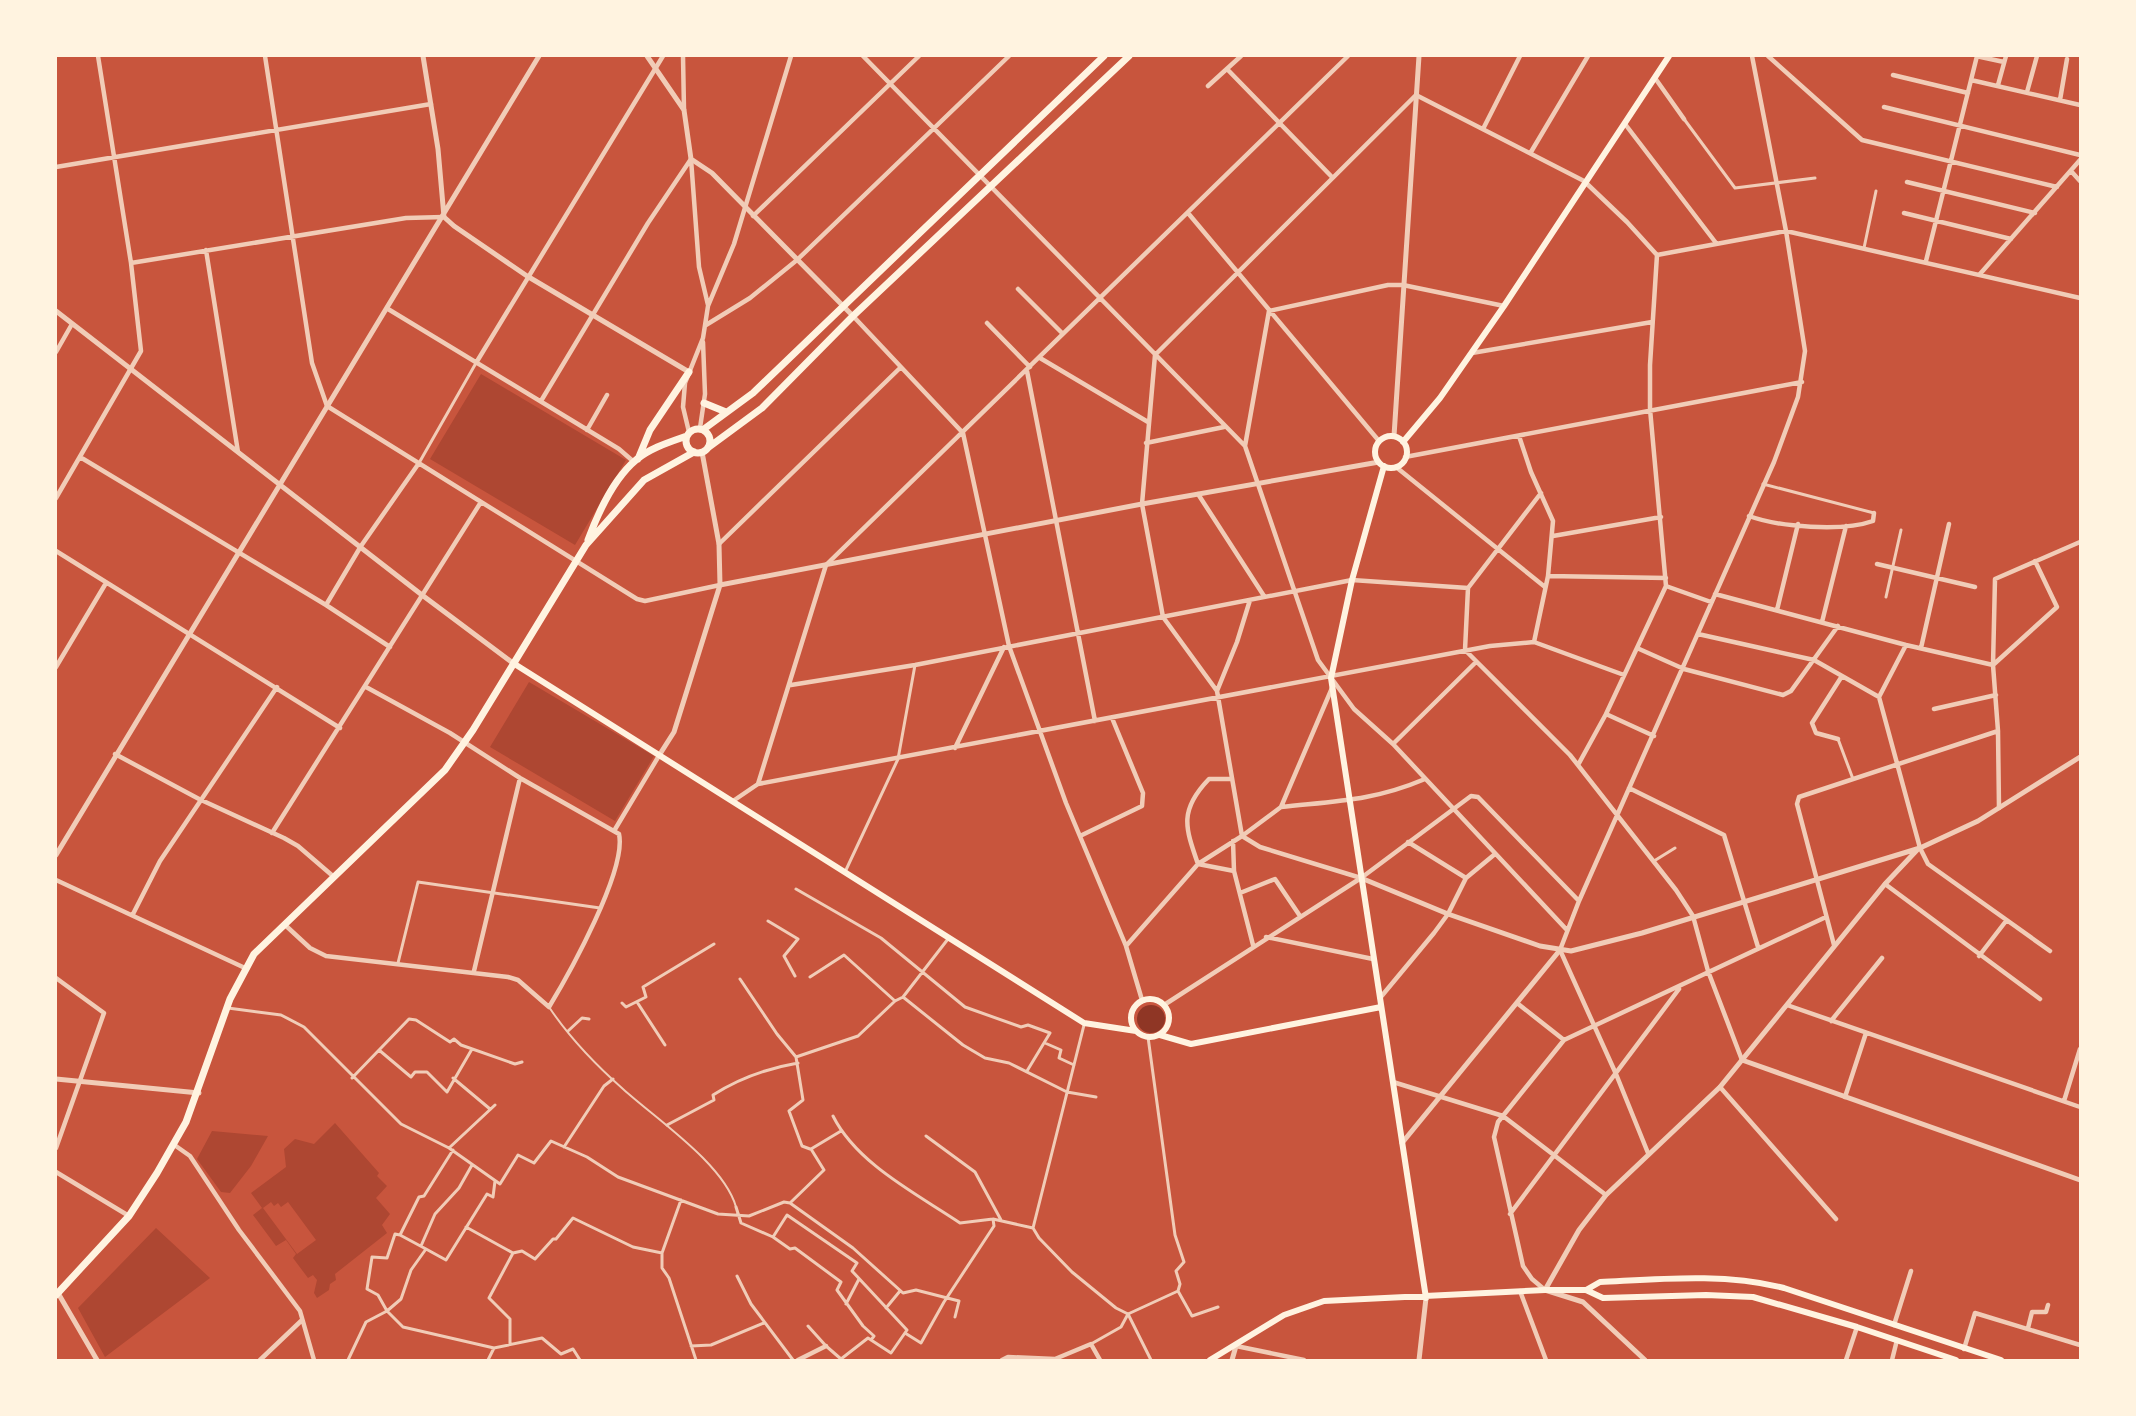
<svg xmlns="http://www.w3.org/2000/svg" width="2136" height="1416" font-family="Mulish,sans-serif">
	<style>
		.green { fill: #ae4732; fill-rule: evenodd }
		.water { fill: #8f3625 }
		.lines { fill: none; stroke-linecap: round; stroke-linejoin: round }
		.service { stroke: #f1ccb7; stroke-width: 2 }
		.pedestrian { stroke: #f1ccb7; stroke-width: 3 }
		.minor { stroke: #f1ccb7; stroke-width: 4.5 }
		.tertiary { stroke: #f1ccb7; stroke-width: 5 }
		.secondary { stroke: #fff3e0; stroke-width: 6 }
		.primary { stroke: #fff3e0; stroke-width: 7 }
	</style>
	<rect width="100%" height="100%" fill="#c8553d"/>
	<path class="green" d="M481,374l145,86 -51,85 -145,-86z
		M529,682l125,74 -39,65 -125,-74z
		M335,1123l44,50 -2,3 10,10 -11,12 14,16 -8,11 5,8 -52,41 1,6 -6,4 -1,6 -12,8 -3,-5 3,-13 -4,-5 -5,3 -15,-20 3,-4 -10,-14 -10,6 -23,-31 9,-7 -11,-15 35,-26 -2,-18 11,-10 19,5zM271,1202l3,4 4,-3 3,4 7,-5 28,38 -19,14 -34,-46z
		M212,1131l56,5 -17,30 -21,27 -9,-1 -24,-33z
		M156,1228l54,50 -105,79 -27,-49z"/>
	<path class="water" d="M1137 1019a14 14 0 1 1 28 0a14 14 0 1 1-28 0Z"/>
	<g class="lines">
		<path class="service" d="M549,1007c20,30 48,59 74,82 33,30 101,75 113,118"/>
		<path class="pedestrian" d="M1684,119l51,69 80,-10
			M1864,248l12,-57
			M419,463l57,-100
			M1763,484l111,29
			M1886,597l15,-67
			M1838,739l15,40
			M1654,861l21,-13
			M845,872l53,-113 17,-94
			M796,889l85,49 84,69 56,20 7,-2 22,8 -23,38
			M768,921l30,18 -14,17 11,20
			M398,963l20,-81 182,26
			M810,977l34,-22 51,46
			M740,979l37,55 19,23 7,43 -14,11 13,35 8,3
			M903,997l60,48 22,13 24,5 58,29 29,5
			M637,1002l28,43
			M622,1003l4,4 20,-10 -3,-10 71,-43
			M228,1008l53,7 23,12 97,97 48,24 51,36 18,-29 16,8 17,-22 36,16 31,20 100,37 31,2 35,-14 6,1 34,-33 -13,-21 30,-18
			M568,1031l14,-13 7,1
			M1148,1037l27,198 9,27 -8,9 4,13 -2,7
			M1045,1043l16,7 -2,8 15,7
			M379,1050l32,27 4,-5h12l20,20 25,-43
			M796,1057l62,-21 37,-35 8,-4 45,-58
			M352,1078l57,-59 7,1 34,22 4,-3 7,6 54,19 7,-2
			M453,1078l37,31
			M833,1116c24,48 84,78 127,107l33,-4
			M667,1125l47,-25 -1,-5c25,-16 56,-27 85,-32
			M926,1136l49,36 26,48
			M564,1147l40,-61 9,-7
			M449,1148l46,-43
			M453,1150l-29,46 -5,1 -19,38 -5,-1 -8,24 -15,-1 -5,32 11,6 9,16 16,16 91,21 48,-10 19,16 12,-5 7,11
			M790,1203l63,45 50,45 13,-3 43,11 -4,16
			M736,1207l5,16 32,14 14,-22 70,48 -5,8 55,59 -16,23 -23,-15 -27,21
			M466,1227l47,26 9,-2 13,8 18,-20h3l17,-21 60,29 29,6 19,-53
			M1033,1228l51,-203
			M773,1237l17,12 5,-1 46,34 -4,8 26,36 11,10 -3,4
			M421,1246l14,-32 24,-26 13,-23
			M426,1249l20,11 41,-66 6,3 2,-16
			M662,1253v15l7,10 27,82
			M737,1276l14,28 42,56
			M846,1304l13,-25
			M886,1308l14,-17
			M808,1326l18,20 15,13
			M905,1333l16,10 23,-41 50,-76 -1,-7 40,9 6,10 33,34 44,36 12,6 23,46
			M510,1344v-25l-21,-21 24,-45
			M1091,1344l30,-17 7,-13 50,-23 14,25 26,-9
			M691,1346l20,-1 53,-22
			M348,1360l18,-38 21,-11 14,-12 10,-29 15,-21 -26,-14
			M488,1360l6,-12"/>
		<path class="minor" d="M265,56l47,307 15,43 310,193 8,2 75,-16
			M683,56l1,54
			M863,56l382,390 73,214 36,49 39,35 173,185
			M1768,56l94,84 195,47
			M1976,56l28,6
			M1227,69l104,107
			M1893,75l75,18
			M1655,78l29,41
			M1971,80l109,25
			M1998,85l8,-29
			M1208,86l33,-30
			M2027,92l10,-36
			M2060,100l7,-41
			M1884,107l196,48
			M1625,124l91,119
			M1483,129l37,-73
			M1531,152l57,-96
			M691,159l8,108 9,38
			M56,167l375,-63
			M2071,171l9,10
			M1907,182l128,31
			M1188,213l191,228
			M1904,213l107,26
			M753,216l166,-160
			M206,250l32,202
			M1657,255l129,-24 294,67
			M1926,261l51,-205
			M131,263l275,-45 38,-1
			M1980,274l100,-114
			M1018,289l45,45
			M388,309l231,140 15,13
			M853,316l110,117 46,213 57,157 60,143 16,54
			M987,323l43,44
			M706,325l44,-27 47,-38 212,-204
			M56,352l16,-28
			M1472,353l180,-31
			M1040,358l108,64
			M476,363l187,-307
			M1027,371l68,350
			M541,401l107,-178 43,-64
			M700,428l5,-34 -2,-52
			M587,430l20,-35
			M689,432l-6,-25 2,-24 18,-45 5,-32 26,-62 57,-188
			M1519,436l12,36 22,49 -5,55 -14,66
			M1146,443l78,-16
			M1245,446l24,-135 119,-26h15l101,21
			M80,457l246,148 64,42
			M1405,457l397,-75
			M1396,467l149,120
			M1541,493l-73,95 -3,62 105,105 106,135 17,26 15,55 34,89
			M1198,494l66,102
			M56,498l85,-147 -10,-88 -33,-207
			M1749,516c30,11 93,16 124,5l1,-8
			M1553,536l108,-19
			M719,544l182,-177
			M56,551l284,177
			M1877,564l98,23
			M1548,576l118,2
			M1666,586l45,16
			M1715,594l191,51 87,20 64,-58 -22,-46
			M326,605l35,-59 58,-83
			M1777,610l21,-86
			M1822,622l24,-96
			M1698,634l116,26 65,37
			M1637,648l47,21 99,26 8,-4 47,-65
			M1921,648l28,-124
			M56,667l50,-84
			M791,685l124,-20 437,-85 116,8
			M1217,691l20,-49 13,-42
			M1879,697l41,151 8,16 122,87
			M1879,697l27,-52
			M1934,709l62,-14
			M1606,714l48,22
			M1838,739l-22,-6 -4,-10 30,-47
			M1393,744l83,-82
			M955,748l49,-101
			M115,754l84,45 85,39 14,8 36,31
			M1578,765l28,-51 60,-128 -16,-177v-44l7,-110
			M1232,779h-23c-30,31 -24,48 -11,85l36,7
			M758,784l68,-219 522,-509
			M1629,788l95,47 34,112
			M733,801l25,-17 732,-138 44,-4 90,33
			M1281,807c55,-6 92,-6 144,-28
			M1999,808l-1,-77 -5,-66 2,-86 85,-37
			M614,831l46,-77
			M272,833l209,-331
			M1080,836l62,-30 1,-13 -31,-75
			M1242,836l-25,-145 -54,-74 -21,-113 13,-149 261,-260 168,86 43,41 30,33
			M1242,836l18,11 101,31
			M1233,841l1,30 19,74
			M1408,842l58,36
			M56,880l189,88
			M1885,884l155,115
			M1240,893l35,-14 25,37
			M133,914l27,-53 117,-174
			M284,924l26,24 16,8 182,21 10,3 31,27c20,-33 78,-137 70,-173l-99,-56 -70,-45 -84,-46
			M1266,937l107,22
			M1834,945l-37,-141 2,-7 199,-66
			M1126,946l72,-82 44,-28 39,-29 51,-119
			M1979,956l27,-35
			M474,971l46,-193
			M56,978l48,35 -48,135
			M1380,998l54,-65 14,-19 18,-36 29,-24
			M1517,1003l47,37
			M1164,1005l197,-127 110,-82 7,1 101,104
			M1787,1005l293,102
			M1831,1021l51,-63
			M1393,1082l110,34 103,79
			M1720,1087l116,132
			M1845,1097l21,-64
			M2064,1101l16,-52
			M173,1144l17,12 49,74 61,81 14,49
			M1648,1153l-32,-79 -56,-124 19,-49 195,-439 24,-65 7,-46 -19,-120 -34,-175
			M56,1172l73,44
			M1510,1214l169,-225
			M1545,1290l-13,-11 -9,-13 -29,-129 4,-15 66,-82 262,-123
			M1520,1291l26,69
			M1894,1325l17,-54
			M2028,1328l4,-16h14l2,-7
			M1236,1346l68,14
			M1964,1349l11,-36 105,32
			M260,1360l41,-39
			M798,1360l28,-14
			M1002,1360l6,-3 47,2 36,-15 9,16
			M1846,1360l11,-33
			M1892,1360l5,-20"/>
		<path class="tertiary" d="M423,56l15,93 6,68 10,9 73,50 162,96
			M647,56l37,54 7,49 21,14 141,143
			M56,311l366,284 91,68
			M1394,436l25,-380
			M720,585l422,-81 237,-42
			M660,754l14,-22 46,-147 -1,-41 -17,-92
			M56,855l483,-799
			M1361,878l87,36 92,32 31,5 71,-18 278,-85 58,-27 102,-64
			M1742,1060l338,120
			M56,1079l143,14
			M1402,1143l158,-193
			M58,1293l39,67
			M1232,1360l4,-14
			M1419,1360l7,-62
			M1645,1360l-62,-58 -38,-12 34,-60 27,-35 114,-108 165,-203 33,-35"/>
		<path class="secondary" d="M1375 452a16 16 0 1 1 32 0a16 16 0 1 1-32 0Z
			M1403,442l37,-44 64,-92 165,-250
			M1384,466l-32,114 -21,98 95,620
			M513,663l571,360 52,8
			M1131 1018a19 19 0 1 1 38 0a19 19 0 1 1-38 0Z
			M1160,1035l31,9 190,-37
			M1586,1290l14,-8c62,-3 124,-9 184,6l217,72
			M1210,1360l74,-45 40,-14 221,-11h41l17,8 103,-3 47,2 104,30 99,33"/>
		<path class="primary" d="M704,403l22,9
			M686 441a12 12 0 1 1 24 0a12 12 0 1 1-24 0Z
			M704,429l49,-36 351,-337
			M709,447l53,-39 91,-92 276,-260
			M638,459l12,-29 39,-58
			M588,540c10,-27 25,-61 48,-80 14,-12 34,-18 51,-24
			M56,1295l73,-79 28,-43 29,-51 44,-123 24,-45 191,-184 28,-40 113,-185 58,-65 50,-28"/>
	</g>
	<rect width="2136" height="1416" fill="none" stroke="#fff3e0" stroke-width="114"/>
</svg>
